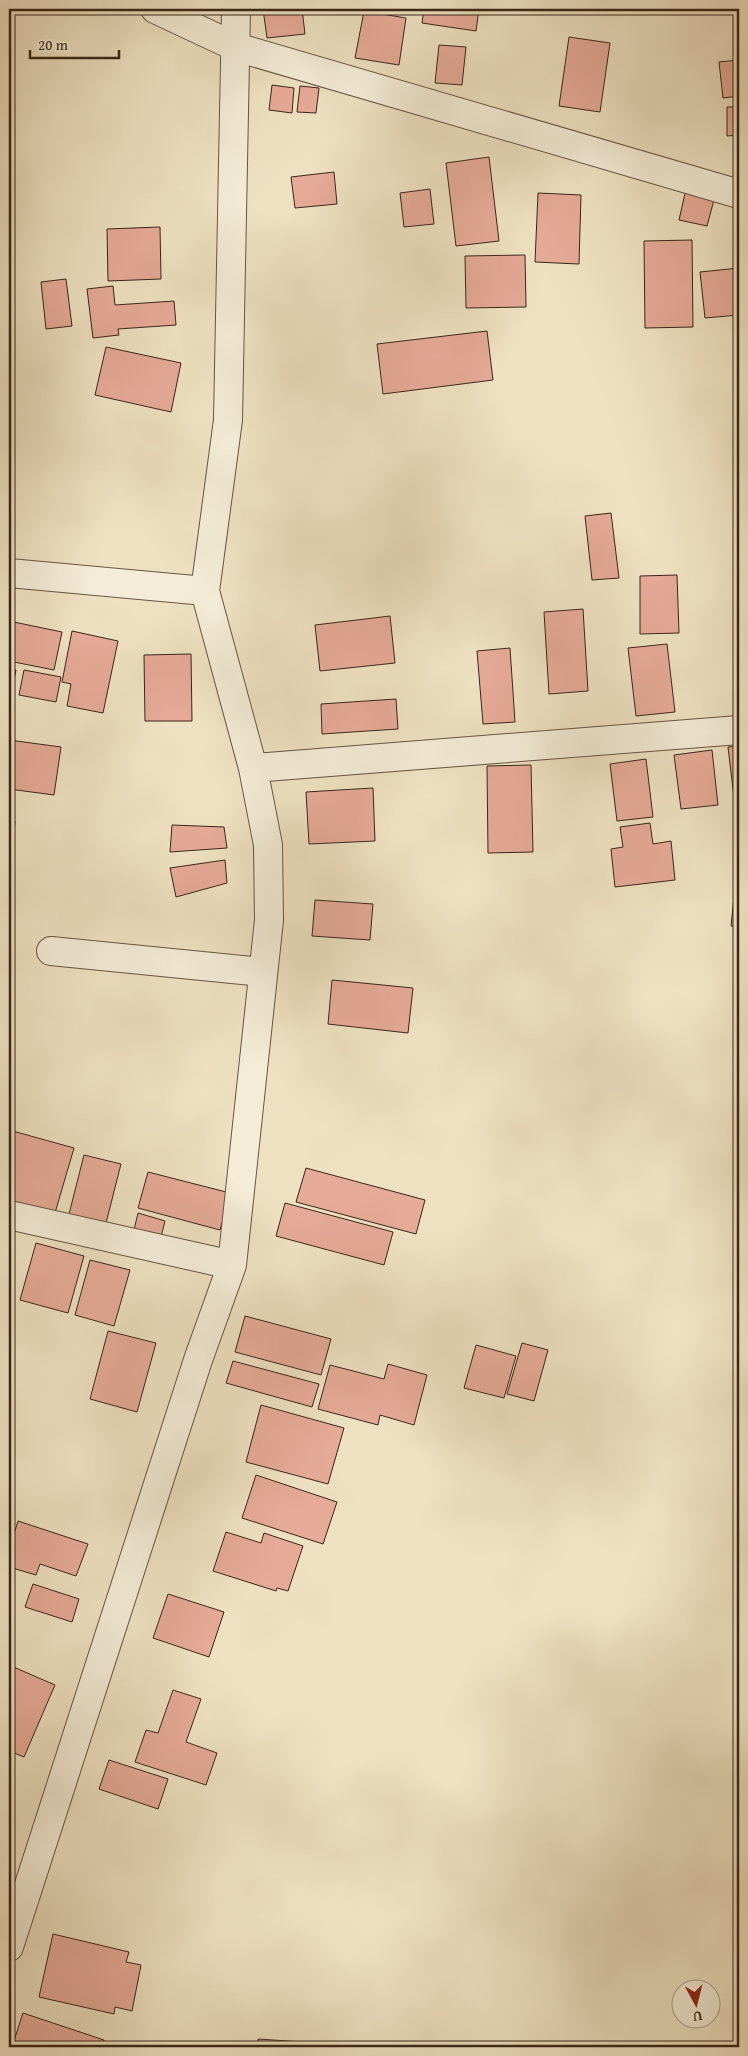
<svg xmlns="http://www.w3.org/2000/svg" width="748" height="2056" font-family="'Gentium Book Plus',serif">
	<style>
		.building { fill: #e6aa98; stroke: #392617 }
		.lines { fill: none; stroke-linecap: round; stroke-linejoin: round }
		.minor-casing { stroke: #665542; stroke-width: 30 }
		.minor { stroke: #f4ecd7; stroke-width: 28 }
	</style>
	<rect width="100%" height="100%" fill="#eee1c2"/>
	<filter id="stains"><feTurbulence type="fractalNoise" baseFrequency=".004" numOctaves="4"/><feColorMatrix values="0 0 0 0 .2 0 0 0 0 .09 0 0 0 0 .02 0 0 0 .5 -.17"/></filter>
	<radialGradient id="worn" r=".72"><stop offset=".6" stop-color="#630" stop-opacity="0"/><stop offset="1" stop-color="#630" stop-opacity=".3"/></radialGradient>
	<path class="building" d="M263,9h39l3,25 -38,4z
		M424,9h55l-3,22 -54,-8z
		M364,11l42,7 -7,47 -44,-7z
		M569,37l41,6 -10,69 -41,-6z
		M439,45l27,2 -4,38 -27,-2z
		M739,60v36l-16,2 -4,-36z
		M272,85l22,3 -2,25 -23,-3z
		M300,86l19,2 -3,25 -19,-1z
		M727,107h12v28l-12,1z
		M489,157l10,84 -43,5 -10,-83z
		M334,172l3,32 -42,4 -4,-31z
		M430,189l4,35 -30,3 -4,-34z
		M686,189l29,7 -8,30 -28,-6z
		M538,193l43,2 -2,69 -44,-2z
		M160,227l1,52 -53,2 -1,-52z
		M692,240l1,87 -48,1 -1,-87z
		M525,255l1,52 -60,1 -1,-52z
		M739,268v47l-34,3 -5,-46z
		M66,279l6,47 -26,3 -5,-47z
		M113,286l2,19 59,-4 2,24 -58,4 1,6 -26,3 -6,-49z
		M487,331l6,49 -110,14 -6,-50z
		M106,347l75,16 -10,49 -76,-17z
		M611,513l8,65 -27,2 -7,-64z
		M677,575l2,58 -39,1v-58z
		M583,609l5,82 -39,3 -5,-82z
		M390,616l5,47 -75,8 -5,-46z
		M9,621l53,11 -8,38 -45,-9z
		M72,631l46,10 -15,72 -36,-7 4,-22 -9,-2z
		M667,644l8,68 -39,4 -8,-68z
		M510,648l5,74 -32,2 -6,-73z
		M191,654l1,67h-47l-1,-66z
		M9,668l7,2 -5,26h-2z
		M24,670l37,7 -5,25 -37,-7z
		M396,699l2,30 -76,5 -1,-30z
		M9,740l52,7 -7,48 -45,-6z
		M739,746v84l-1,1 -10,-84z
		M712,750l6,55 -37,4 -7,-54z
		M646,759l7,58 -36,4 -7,-57z
		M531,765l2,87 -45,1 -1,-87z
		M373,788l2,53 -66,3 -3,-52z
		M9,820l6,1 -6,72z
		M650,823l3,21 18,-3 4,39 -60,7 -4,-38 12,-2 -3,-20z
		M172,825l52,2 3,21 -57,4z
		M738,858l1,1v68l-8,-1z
		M225,860l2,23 -51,14 -6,-29z
		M315,900l58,4 -3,36 -58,-4z
		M332,980l81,8 -5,45 -80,-9z
		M9,1130l65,18 -19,65 -46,-13z
		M84,1155l37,9 -16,63 -37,-9z
		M306,1168l119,32 -9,34 -120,-32z
		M148,1172l82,21 -10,37 -82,-22z
		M285,1203l108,29 -9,33 -108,-29z
		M138,1213l27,8 -4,16 -27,-7z
		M36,1243l48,13 -16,57 -48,-13z
		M90,1260l40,10 -16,56 -39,-11z
		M245,1316l86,23 -10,36 -86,-23z
		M108,1331l48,12 -19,69 -47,-13z
		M522,1343l26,7 -14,51 -27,-7z
		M476,1345l40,11 -12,42 -40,-10z
		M233,1361l86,23 -7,23 -86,-24z
		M388,1364l39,11 -13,50 -34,-10 -2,10 -60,-16 12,-44 54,14z
		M261,1405l83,23 -16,56 -82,-22z
		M256,1475l81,27 -14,42 -81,-26z
		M18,1521l70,23 -12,32 -36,-12 -4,11 -27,-8v-17z
		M226,1532l35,11 3,-10 39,13 -15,45 -11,-3 -1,3 -63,-20z
		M33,1584l46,15 -7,23 -47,-15z
		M168,1594l56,18 -15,45 -56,-19z
		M9,1665l46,20 -31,72 -15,-6z
		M173,1690l28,9 -15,43 31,11 -11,32 -71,-23 11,-32 12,3z
		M109,1760l59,19 -10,30 -59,-20z
		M53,1934l76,18 -3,10 15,3 -9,46 -17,-4 -1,7 -75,-17z
		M23,2013l81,27 -2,7h-90z
		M258,2039l30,2 -1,6h-29z
		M288,2041l29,2v4h-30z
		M317,2043l32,3v1h-32z"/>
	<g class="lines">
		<g class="minor-casing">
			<path id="minor" d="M155,9l81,38 503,147
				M9,573l196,18
				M253,768l486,-38
				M51,951l212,21
				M9,1215l223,50
				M9,1947l189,-587 34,-95 37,-345 -1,-75 -15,-77 -48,-177 23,-171 8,-411"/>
		</g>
		<use href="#minor" class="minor"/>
	</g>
	<rect width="748" height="2056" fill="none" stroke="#eee1c2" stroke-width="30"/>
	<rect x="10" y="10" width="728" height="2036" fill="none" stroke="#392617" stroke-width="2.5"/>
	<rect x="15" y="15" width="718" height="2026" fill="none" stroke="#392617"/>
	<g transform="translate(696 2004) rotate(173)"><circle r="24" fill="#f4ecd7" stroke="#a99d8a"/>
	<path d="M0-4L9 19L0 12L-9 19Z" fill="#8f2418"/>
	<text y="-8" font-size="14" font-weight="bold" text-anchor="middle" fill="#392617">U</text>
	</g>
	<path d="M30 50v8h89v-8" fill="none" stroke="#392617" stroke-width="2.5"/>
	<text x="38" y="50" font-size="15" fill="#392617" stroke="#f4ecd7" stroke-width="4" paint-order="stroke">20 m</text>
	<rect width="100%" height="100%" filter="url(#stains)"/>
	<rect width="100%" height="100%" fill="url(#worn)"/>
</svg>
